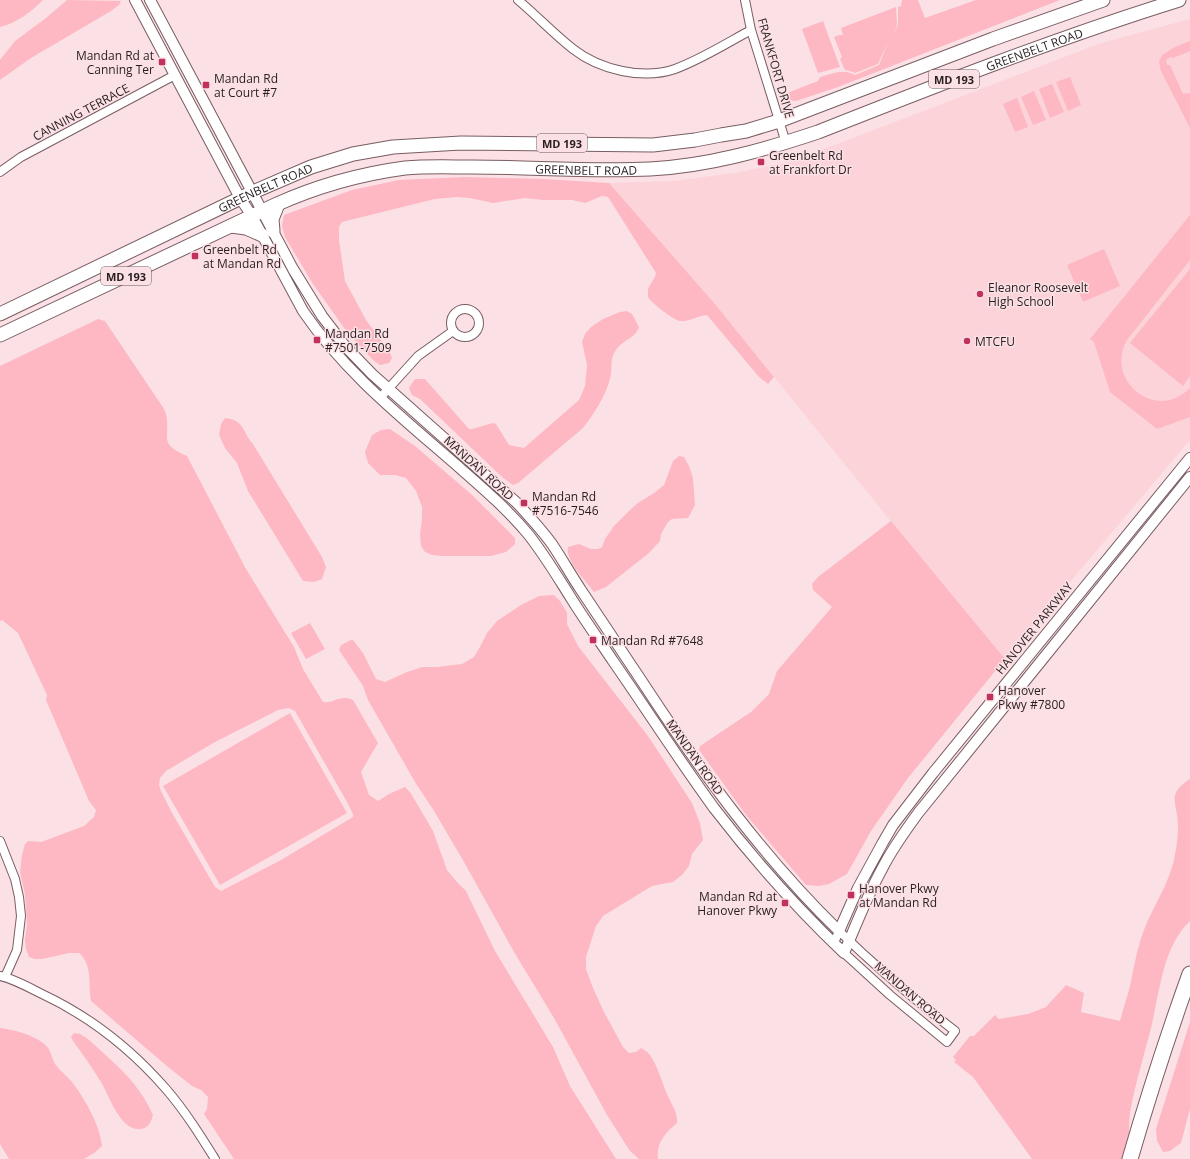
<svg xmlns="http://www.w3.org/2000/svg" width="1190" height="1159" font-family="'Open Sans',sans-serif">
	<style>
		.built { fill: #fbd3d9 }
		.green { fill: #fdb8c4; fill-rule: evenodd }
		.lines { fill: none; stroke-linecap: round; stroke-linejoin: round }
		.minor-casing { stroke: #785d61; stroke-width: 10 }
		.tertiary-casing { stroke: #785d61; stroke-width: 12 }
		.primary-casing { stroke: #785d61; stroke-width: 15 }
		.motorway-casing { stroke: #785d61; stroke-width: 17 }
		.minor { stroke: #fff; stroke-width: 8 }
		.tertiary { stroke: #fff; stroke-width: 10 }
		.primary { stroke: #fff; stroke-width: 13 }
		.motorway { stroke: #fff; stroke-width: 15 }
		.poi-dot { fill: #c0315d; stroke: #fbe1e5; stroke-width: 1.5 }
		.labels { text-anchor: middle; dominant-baseline: central; stroke-width: 3; stroke-linejoin: round; paint-order: stroke }
		.shield { fill: #fbe1e5; stroke: #67585a; stroke-width: 1 }
		.shield-label { font-size: 11px; font-weight: bold; fill: #281d1f }
		.street-label { font-size: 12px; fill: #281d1f; stroke: #fbe1e5 }
		.poi-label { font-size: 12px; fill: #281d1f; stroke: #fbe1e5; text-anchor: start }
	</style>
	<rect width="100%" height="100%" fill="#fbe1e5"/>
	<path class="built" d="M1190,19v421l-185,219 -103,-124 -187,-231 -106,-121 65,-2 66,-9 53,-11 308,-118z"/>
	<path class="green" d="M0,0h43c-12,12 -26,23 -43,27z
		M67,0l54,1 -2,4 -8,6 -80,47 -31,22v-20l15,-19 31,-23z
		M902,0h16l7,18 51,-18h84l-222,87 -42,14c-6,0 -7,-2 -9,-8l31,-12 2,-4c12,-3 23,-9 35,-2l24,-10 9,-23 -10,22 -23,9 -5,-2 -5,-1 -5,-11 2,-2 -8,-20 5,-2h4l-2,-7 55,-21 1,18 -4,9 5,-9v-18l3,-1z
		M823,21l17,46 -22,6 -16,-44z
		M1190,41v10l-17,7 -2,-1 -5,3 1,5h3l13,29 7,-1v35l-29,-57 -2,-9 3,-7 13,-8z
		M1070,77l11,28 -13,6 -12,-29z
		M1052,84l12,28 -14,6 -11,-29z
		M1034,91l12,29 -13,5 -12,-28z
		M1017,98l11,29 -13,5 -12,-28z
		M465,177l79,2 65,4 106,121 59,73 -6,7 -9,-7 -52,-62c-9,1 -19,7 -27,6 -5,0 -30,-19 -32,-24 0,-2 0,-5 0,-7 1,-5 7,-11 8,-17l-48,-76 -6,-1 -17,7 -13,-3h-29l-18,-2 -32,5 -23,-5 -13,-1 -22,2 -93,23 -3,5v13l6,41 21,39 24,33 2,5 -3,5 -9,2 -7,-5 -26,-28 -34,-48 -28,-47 -3,-11 2,-11 68,-25 47,-10z
		M1190,215v45l-63,80c-23,40 29,83 63,48v29l-33,12 -47,-37 -16,-50 -4,-3z
		M1104,249l16,37 -37,16 -16,-37z
		M1190,269v107l-7,10 -53,-43z
		M627,311l5,3 7,13c-4,12 -17,13 -23,23 -7,9 -3,19 -6,29 -5,18 -16,35 -27,49l-65,55 -5,2 -11,-8 -82,-78 -8,-4 -3,-7 6,-9h10l44,50h3l21,-6 3,1 13,21 15,3 55,-48 6,-14 2,-21 -5,-23 3,-8 6,-7 12,-8 17,-7z
		M98,319l7,2 53,79c3,4 7,10 8,14 5,25 -9,28 21,42l59,113 48,78 9,22 20,33c12,2 16,-8 30,-2l25,43 -17,29 8,23 9,6 11,-7 16,-7 5,5 23,39 14,39 9,11 10,10 29,60 58,96 17,39 46,73h-382l-30,-45 3,-5 1,-12 -7,-7 -9,-4 -24,-19 -77,-66c-3,-17 2,-36 -12,-48h-10l-27,6h-8l-5,-2 -3,-8 -1,-9 2,-16 -2,-29 -5,-23 2,-17 3,-11 3,-3 13,1 43,-16 10,-9 2,-7 -7,-9 -43,-101 1,-5 -29,-62 -16,-13 -2,1v-255zM289,708l6,3 52,91 6,12v3l-72,43 -60,31 -6,-4 -44,-76 -10,-20 -2,-6 1,-7 6,-7 49,-29 63,-32z
		M225,418c20,2 17,14 28,26l69,113 4,10 -4,12 -8,3 -11,-1 -55,-90 -11,-28 -12,-15 -6,-13 2,-11z
		M390,429l25,17 56,48 44,44v6l-9,8 -15,4h-49l-10,-1 -7,-3 -4,-6 -1,-12 2,-15v-12l-6,-16 -10,-13 -11,-3h-15l-12,-12 -3,-11 7,-17 9,-5z
		M679,456l5,1 5,9 4,12 2,27 -7,13 -16,1 -4,3 -7,12 -1,7 -11,12 -43,34 -12,5c-8,-11 -29,-31 -26,-45l11,-3 12,5h7l4,-2 3,-8 9,-13 16,-16 8,-7 16,-10 10,-8 9,-24z
		M891,521l114,138 -97,119 -37,53 -24,43 -18,10 -10,2 -13,-1 -60,-70 -47,-65 1,-4 51,-34 18,-18 8,-23 55,-64 -19,-17 -1,-6 6,-7z
		M554,595l6,6 7,12v11l11,22 70,90 44,67 8,20 3,17 -11,14 -3,12 -7,9 -9,7 -21,4 -49,30 -7,10 -10,31v12l7,19 10,22 20,37 6,6 7,-1 5,-4c3,2 6,3 8,6 9,12 12,26 18,40 4,10 11,18 10,29 -12,10 -21,20 -19,36h-19l-9,-8 -23,-36 -53,-97 -40,-66 -50,-90 -30,-51 -19,-29 -47,-82 -5,-14 -24,-36 2,-5 10,-5h2l10,13 13,26 9,3 22,-10 15,-5h15l25,-3 12,-7 7,-12 6,-12 10,-12 24,-16 18,-9z
		M310,623l15,26 -19,10 -15,-26z
		M290,713l57,100 -127,72 -57,-99z
		M1190,779v142c-28,27 -30,71 -39,107 -7,28 -16,56 -21,85 -2,15 0,31 0,46h-98l-59,-82 -19,-15 2,-2 -3,-3 17,-21h4l21,-21 4,4 29,-5 18,-7 20,-22 18,8 -3,19 39,9c3,-12 7,-23 10,-35 4,-19 7,-38 14,-56 10,-26 27,-49 31,-76 2,-9 3,-19 3,-28 0,-23 -13,-31 12,-47z
		M1190,1022v87l-9,34 -11,8 -7,1 -6,-11 -1,-12z
		M0,1028c15,2 31,6 43,15 8,5 8,14 12,21 5,7 12,12 17,18 13,17 28,43 30,64l-8,7 -10,6h-75l-9,-15z
		M74,1033l6,1 8,5c25,23 51,43 65,76 -2,7 -4,13 -13,14 -20,2 -31,-34 -39,-47 -9,-14 -18,-28 -28,-41l-2,-4z"/>
	<g class="lines">
		<g class="minor-casing">
			<path id="minor" d="M518,0c19,16 36,34 55,49 27,21 70,31 102,20 27,-10 52,-26 76,-39
				M745,0l6,30 35,113
				M0,172l21,-15 154,-82
				M451 323a14 14 0 1 1 28 0a14 14 0 1 1-28 0Z
				M380,398l38,-42 35,-25
				M0,841l15,38 4,18 2,19 -4,34 -12,27
				M834,943l5,-12c37,36 76,69 116,100l-8,11 -57,-47 -46,-42
				M0,976c14,3 28,11 42,18 47,22 90,56 124,95 19,22 34,46 49,70"/>
		</g>
		<g class="tertiary-casing">
			<path id="tertiary" d="M135,0l105,198 12,18 51,95c42,62 102,109 158,158 24,21 47,41 67,65 16,20 29,42 43,64 13,21 28,42 42,63 34,49 66,99 101,147 40,52 83,100 130,145 12,-28 23,-57 38,-84 10,-20 23,-38 37,-57l271,-335
				M150,0l143,269 29,47 23,30 27,28 145,129c12,13 24,26 35,41 10,15 19,31 29,46 21,32 43,64 64,96 57,87 119,172 194,245l19,-43 24,-44 11,-19 40,-52 257,-315"/>
		</g>
		<g class="primary-casing">
			<g id="primary">
				<path d="M231,226l15,2 16,7"/>
				<path d="M273,231l-1,-12 6,-15"/>
				<path id="s1" d="M0,314l253,-122 58,-25 42,-13 40,-7 68,-4 192,2 42,-5 26,-5 25,-4 33,-10 214,-82 110,-39"/>
				<path id="s2" d="M0,335l275,-130c42,-19 85,-31 130,-37 22,-2 45,-1 67,-1 59,0 119,5 178,2 58,-3 114,-19 168,-37 119,-47 239,-94 361,-132"/>
			</g>
		</g>
		<g class="motorway-casing">
			<path id="motorway" d="M1130,1159c18,-62 38,-124 60,-185"/>
		</g>
		<use href="#minor" class="minor"/>
		<use href="#tertiary" class="tertiary"/>
		<use href="#primary" class="primary"/>
		<use href="#motorway" class="motorway"/>
	</g>
	<g class="poi-dot">
		<rect x="158" y="58" width="8" height="8" rx="2"/>
		<rect x="202" y="81" width="8" height="8" rx="2"/>
		<rect x="757" y="158" width="8" height="8" rx="2"/>
		<rect x="191" y="252" width="8" height="8" rx="2"/>
		<circle cx="980" cy="294" r="4"/>
		<rect x="313" y="336" width="8" height="8" rx="2"/>
		<circle cx="967" cy="341" r="4"/>
		<rect x="520" y="499" width="8" height="8" rx="2"/>
		<rect x="589" y="636" width="8" height="8" rx="2"/>
		<rect x="986" y="693" width="8" height="8" rx="2"/>
		<rect x="847" y="891" width="8" height="8" rx="2"/>
		<rect x="781" y="899" width="8" height="8" rx="2"/>
	</g>
	<g class="labels">
		<g class="shield">
			<rect x="929" y="70" width="50" height="18" rx="3"/>
			<rect x="537" y="134" width="50" height="18" rx="3"/>
			<rect x="101" y="267" width="50" height="18" rx="3"/>
		</g>
		<g class="shield-label">
			<text x="954" y="79">MD 193</text>
			<text x="562" y="143">MD 193</text>
			<text x="126" y="276">MD 193</text>
		</g>
		<g class="street-label">
			<text stroke="none"><textPath href="#s2" startOffset="1089">GREENBELT ROAD</textPath></text>
			<text transform="translate(776 68) rotate(74)">FRANKFORT DRIVE</text>
			<text transform="translate(81 112) rotate(-28)">CANNING TERRACE</text>
			<text stroke="none"><textPath href="#s2" startOffset="621">GREENBELT ROAD</textPath></text>
			<text stroke="none"><textPath href="#s1" startOffset="294">GREENBELT ROAD</textPath></text>
			<text transform="translate(479 468) rotate(42)">MANDAN ROAD</text>
			<text transform="translate(1034 628) rotate(-51)">HANOVER PARKWAY</text>
			<text transform="translate(695 757) rotate(55)">MANDAN ROAD</text>
			<text transform="translate(910 993) rotate(41)">MANDAN ROAD</text>
		</g>
		<g class="poi-label">
			<text x="154" y="55" text-anchor="end">Mandan Rd at<tspan x="154" dy="14">Canning Ter</tspan></text>
			<text x="214" y="78">Mandan Rd<tspan x="214" dy="14">at Court #7</tspan></text>
			<text x="769" y="155">Greenbelt Rd<tspan x="769" dy="14">at Frankfort Dr</tspan></text>
			<text x="203" y="249">Greenbelt Rd<tspan x="203" dy="14">at Mandan Rd</tspan></text>
			<text x="988" y="287">Eleanor Roosevelt<tspan x="988" dy="14">High School</tspan></text>
			<text x="325" y="333">Mandan Rd<tspan x="325" dy="14">#7501-7509</tspan></text>
			<text x="975" y="341">MTCFU</text>
			<text x="532" y="496">Mandan Rd<tspan x="532" dy="14">#7516-7546</tspan></text>
			<text x="601" y="640">Mandan Rd #7648</text>
			<text x="998" y="690">Hanover<tspan x="998" dy="14">Pkwy #7800</tspan></text>
			<text x="859" y="888">Hanover Pkwy<tspan x="859" dy="14">at Mandan Rd</tspan></text>
			<text x="777" y="896" text-anchor="end">Mandan Rd at<tspan x="777" dy="14">Hanover Pkwy</tspan></text>
		</g>
	</g>
</svg>
